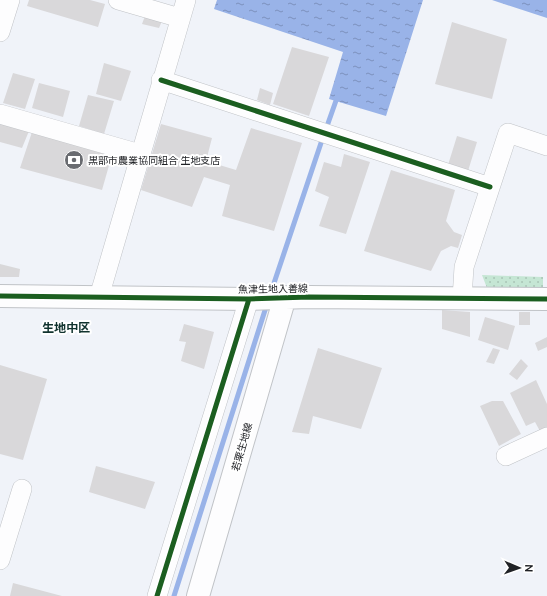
<svg xmlns="http://www.w3.org/2000/svg" width="547" height="596" font-family="Ubuntu,'Noto Sans JP',sans-serif">
	<style>
		.grass { fill: url(#grass-dots) }
		.water { fill: url(#water-ripples) }
		.lines { fill: none; stroke-linecap: round; stroke-linejoin: round }
		.stream { stroke: #99b3e8; stroke-width: 5 }
		.building { fill: #d9d8da }
		.minor-casing { stroke: #c0c3c7; stroke-width: 20 }
		.major-casing { stroke: #c0c3c7; stroke-width: 24 }
		.minor { stroke: #fdfdfe; stroke-width: 19 }
		.major { stroke: #fdfdfe; stroke-width: 22 }
		.cycleway-casing { stroke: #fff; stroke-width: 8 }
		.cycleway { stroke: #1b5e20; stroke-width: 5 }
		.labels { text-anchor: middle; dominant-baseline: central; stroke-width: 4; stroke-linejoin: round; paint-order: stroke }
		.poi-label { font-size: 10px; fill: #202226; stroke: #fff; text-anchor: start }
		.street-label { font-size: 10px; fill: #202226; stroke: #fff }
		.quarter-label { font-size: 12px; font-weight: bold; fill: #11332e; stroke: #fff }
	</style>
	<defs>
		<pattern id="grass-dots" width="8" height="8" patternUnits="userSpaceOnUse"><rect width="8" height="8" fill="#c5e6d4"/><path d="M2 2h.1M6 6h.1" fill="none" stroke="#a9c5b6" stroke-width="1.8" stroke-linecap="round"/></pattern>
		<pattern id="water-ripples" width="26" height="14" patternUnits="userSpaceOnUse"><rect width="26" height="14" fill="#99b3e8"/><path d="M2 4q2-2 4 0t4 0M15 11q2-2 4 0t4 0" fill="none" stroke="#7c91bc"/></pattern>
	</defs>
	<rect width="100%" height="100%" fill="#f0f3f9"/>
	<path class="grass" d="M482,275l61,2v12l-56,-1z"/>
	<path class="water" d="M217,0h206l-37,116 -57,-17 14,-47 -129,-43z
		M492,0h55v18z"/>
	<g class="lines">
		<path class="stream" d="M326,129l12,-34
			M271,292l52,-155
			M174,596l93,-292"/>
	</g>
	<path class="building" d="M29,0h61l15,4 -7,23 -71,-21z
		M145,16l17,5 -3,7 -17,-4z
		M452,22l55,17 -15,60 -57,-15z
		M292,47l37,10 -20,59 -36,-12z
		M104,63l27,8 -10,30 -25,-7z
		M13,73l22,6 -10,30 -22,-6z
		M39,83l31,8 -7,26 -31,-9z
		M260,88l13,5 -3,12 -13,-5z
		M88,95l26,6 -10,33 -25,-8z
		M0,122l29,9 -7,17 -22,-6z
		M161,124l51,14 -6,23 30,9 15,-42 51,15 -28,88 -52,-15 8,-31 -26,-8 -12,30 -51,-17z
		M32,132l80,23 -10,35 -82,-22z
		M457,136l20,6 -9,29 -20,-6z
		M344,154l26,8 -24,72 -27,-8 10,-29 -14,-6 9,-29 17,5z
		M391,170l64,20 -9,31 8,11 8,3 -4,13 -7,-2 -10,5 -10,20 -67,-20z
		M0,264l20,5 -1,8h-19z
		M442,310l28,2v25l-28,-8z
		M519,312h11v13h-11z
		M485,317l30,9 -7,24 -30,-10z
		M184,324l30,8 -10,37 -23,-8 5,-19 -7,-1z
		M547,337v10l-9,4 -3,-8z
		M318,348l64,20 -21,61 -48,-13 -4,18 -17,-2z
		M493,348l7,2 -6,14 -8,-2z
		M521,359l7,7 -11,14 -8,-6z
		M0,365l47,14 -24,81 -23,-6z
		M536,380l11,24v26l-6,3 -6,-11 -9,4 -16,-33z
		M492,401h11l18,33 -22,12 -19,-40z
		M96,466l59,16 -10,27 -56,-17z
		M13,583l49,13h-52z"/>
	<g class="lines">
		<g class="minor-casing">
			<path id="minor" d="M118,0l62,18
				M0,32l10,-32
				M161,80l329,107
				M0,114l140,40
				M99,297l87,-297
				M462,299l2,-32 44,-134 39,13
				M506,456l41,-19
				M0,560l22,-71
				M157,596l92,-297"/>
		</g>
		<g class="major-casing">
			<path id="major" d="M0,296l249,3 60,-2 238,2
				M198,596l87,-299"/>
		</g>
		<use href="#minor" class="minor"/>
		<use href="#major" class="major"/>
		<g class="cycleway-casing">
			<path id="cycleway" d="M161,80l329,107
				M0,296l249,3 60,-2 238,2
				M157,596l92,-297"/>
		</g>
		<use href="#cycleway" class="cycleway"/>
	</g>
	<defs>
		<g id="bank-disc" transform="scale(1)"><circle r="9.5" fill="#696b70" stroke="#fff"/><path d="M-6-4H6V4H-6ZM0-2.3a2.3 2.3 0 1 0 0 4.6a2.3 2.3 0 1 0 0-4.6Z" fill="#fff"/></g>
	</defs>
	<g fill-rule="evenodd">
		<use href="#bank-disc" x="74" y="160"/>
	</g>
	<g class="labels">
		<g class="poi-label">
			<text x="88" y="160">黒部市農業協同組合 生地支店</text>
		</g>
		<g class="street-label">
			<text transform="translate(273 289) rotate(-1)">魚津生地入善線</text>
			<text transform="translate(242 447) rotate(-74)">若栗生地線</text>
		</g>
		<g class="quarter-label">
			<text x="66" y="327">生地中区</text>
		</g>
	</g>
	<g transform="translate(519 568) rotate(92)" stroke="#ffffff" stroke-width="3" paint-order="stroke">
	<path d="M0-3L7 15L0 10L-7 15Z" fill="#202226"/>
	<text y="-6" font-size="11" font-weight="bold" text-anchor="middle" fill="#202226">N</text>
	</g>
</svg>
